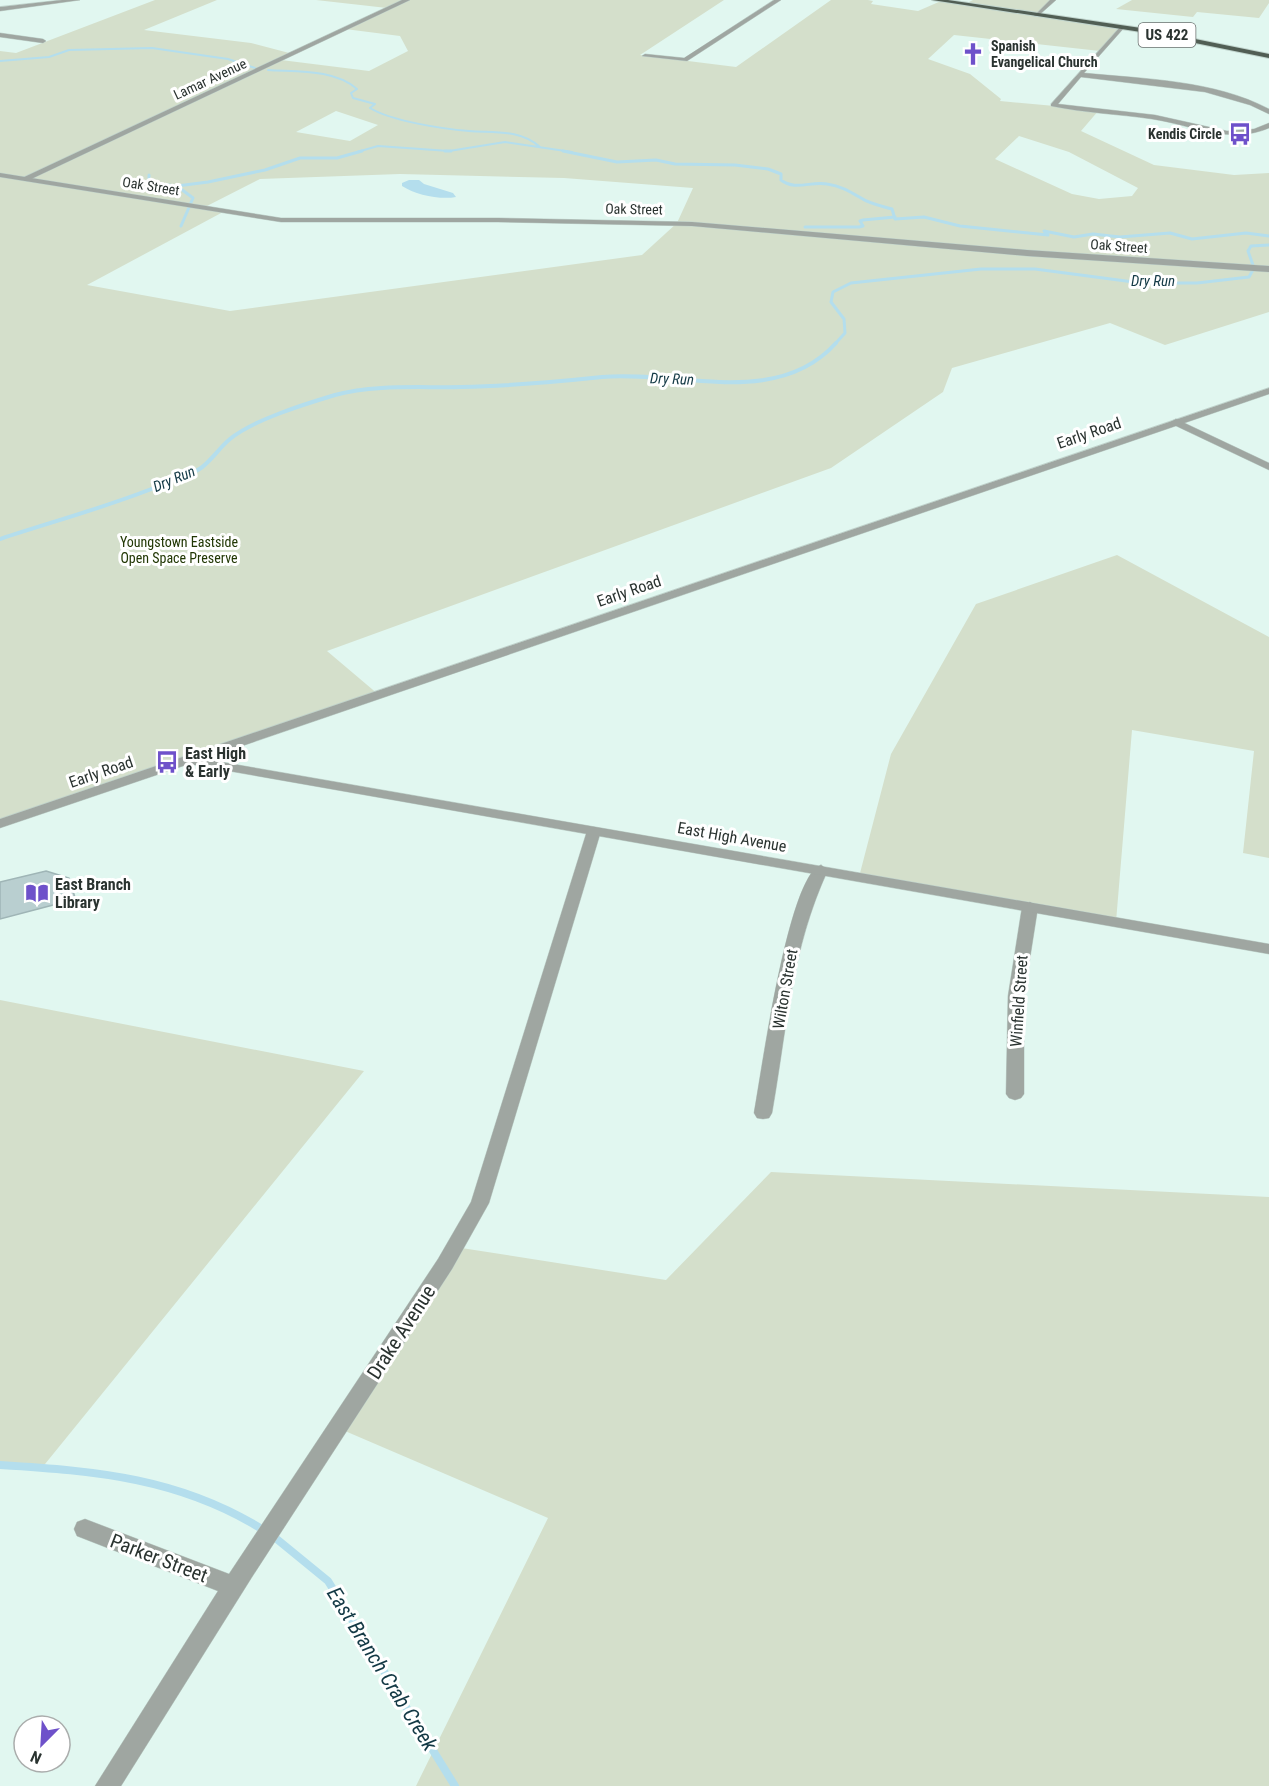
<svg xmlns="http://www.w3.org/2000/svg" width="1269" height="1786" font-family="'Roboto Condensed',sans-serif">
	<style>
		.green { fill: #d4dfcb; fill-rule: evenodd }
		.water { fill: #b4deed }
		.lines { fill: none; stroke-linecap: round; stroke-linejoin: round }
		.stream-far3 { stroke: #b4deed; stroke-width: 2 }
		.stream-far2 { stroke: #b4deed; stroke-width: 3 }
		.stream-far1 { stroke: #b4deed; stroke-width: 4 }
		.stream { stroke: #b4deed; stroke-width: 8 }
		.building { fill: #b9cfd0; stroke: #9fb5b6; stroke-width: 1.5 }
		.minor-casing { stroke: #c0d4cd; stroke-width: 1 }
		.tertiary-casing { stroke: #c0d4cd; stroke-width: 1 }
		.trunk-casing { stroke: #c0d4cd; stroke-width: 2 }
		.minor { fill: #9fa6a1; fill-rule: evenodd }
		.tertiary { fill: #9fa6a1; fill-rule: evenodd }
		.trunk { fill: #515e54; fill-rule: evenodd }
		.labels { text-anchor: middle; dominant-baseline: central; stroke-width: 6; stroke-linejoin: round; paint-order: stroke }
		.far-poi-label { font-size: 14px; font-weight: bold; fill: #2a3330; stroke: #fff; text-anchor: start }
		.far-street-label { font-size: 14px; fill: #2a3330; stroke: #fff }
		.far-park-label { font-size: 14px; fill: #213704; stroke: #fff }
		.shield { fill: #fff; stroke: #6a706e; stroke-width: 1.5 }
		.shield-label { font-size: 15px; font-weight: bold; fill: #2a3330 }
		.far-water-label { font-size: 15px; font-style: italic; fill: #133945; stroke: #fff }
		.street-label { font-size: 16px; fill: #2a3330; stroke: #fff }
		.poi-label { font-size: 16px; font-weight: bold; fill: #2a3330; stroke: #fff; text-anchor: start }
		.near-street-label { font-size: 20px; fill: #2a3330; stroke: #fff }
		.near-water-label { font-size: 21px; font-style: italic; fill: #133945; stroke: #fff }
	</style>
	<rect width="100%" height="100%" fill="#e1f7f0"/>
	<path class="green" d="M155,0h62l-73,30 107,13 42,11 -12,6 88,11 39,-20 -8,-15 -55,-7 42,-21 -71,-8h408l-84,55 96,12 95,-67h37l5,1 -2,3 47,7 23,-10 24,3 8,-4h80l-16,14 84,14 -21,23 -146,-16 -26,24 42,15 31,25 -1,2 99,9 -18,21 73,34 80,10 35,-2v139l-104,33 -55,-22 -158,45 -9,24 -112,76 -504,183 52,44 -379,129v-773l16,2zM336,111l42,14 -28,16 -54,-9zM1019,136l50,16 69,36 -6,8 -33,3 -27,-5 -77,-35zM400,174l164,4 129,10 -16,35 -35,32 -412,56 -143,-26 136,-73 -20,-4 57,-29z
		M1132,0h137v3l-10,15 -62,-6 -4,5 -77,-8z
		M1117,555l152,82v221l-26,-5 11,-102 -122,-21 -16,192 -257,-45 32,-123 85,-150z
		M0,1000l364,71 -323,398 -41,-4z
		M771,1172l498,25v589h-853l132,-268 -210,-90 117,-181 211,33z"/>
	<path class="water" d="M409,180h10l5,4 29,9 3,4c-16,3 -40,-2 -54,-11v-3z"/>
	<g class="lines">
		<path class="stream-far3" d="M0,61l49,-4 20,-7 83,-2 76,11 27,9
			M268,70c29,2 66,-1 89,19l-6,4 2,5 22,6 -5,4c21,13 73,21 99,23 25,2 51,-2 71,16
			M357,152l21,-6 71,5 56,-9 67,10"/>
		<path class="stream-far2" d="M445,151h6
			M563,151l54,11 39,-2 19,4 60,1 33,4 13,5v6c14,11 30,1 46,4 14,2 22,7 34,14 9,6 21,8 31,11l3,10 29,-2 36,9 88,9 -4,-4 30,6 19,-3 27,3 50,-4 22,6 54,-6 23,3
			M149,175v8l28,3 31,-4 57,-12 35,-12h37l25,-7
			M177,186l16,12 -12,28
			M805,227h54l4,-1 -3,-5 3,-1 32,-3
			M835,344l10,-11 -1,-14 -13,-17 2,-10 18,-9 130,-14h54l106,14h56l52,-6 5,-9 -6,-17 3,-5 18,-1"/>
		<path class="stream-far1" d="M0,539c54,-18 111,-33 164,-55 11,-5 27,-9 37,-16 11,-8 19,-21 29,-29 23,-19 75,-35 105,-44 40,-11 85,-7 126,-8 48,-1 94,-5 141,-10 76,-7 175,32 234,-34"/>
		<path class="stream" d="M0,1465c97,6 181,13 265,66
			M273,1536l55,45 127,205"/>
	</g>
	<path class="building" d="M46,871l23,7 8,26 -19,5 -1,-5 -57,15v-37z"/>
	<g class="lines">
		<g class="minor-casing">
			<path id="minor" d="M62,0h18l-80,11v-4z
				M402,0h8l-383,181 -7,-2z
				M774,0h7l-94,61 -45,-5 3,-2 39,4z
				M1050,0h6l-18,16h-4z
				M1121,26l2,3 -39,44c61,6 130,7 185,36v5l-19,-9 -45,-13 -124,-15 -23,27 97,11 72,16 27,-2 15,-6v5c-40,17 -77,-3 -117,-9 -34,-5 -68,-6 -101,-13v-2z
				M0,33l43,6 3,2 -3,2 -43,-6z
				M1176,419l93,44v7l-97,-46 -1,-2z
				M594,827l7,4 -112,372 -37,66 -200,308 -131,209h-26l123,-195 -141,-55 -3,-7 3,-7 8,-3 144,55 209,-315 33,-57 116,-371z
				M821,865l7,5c-37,80 -41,158 -56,243l-3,5 -6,1 -6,-1 -3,-5c7,-37 34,-239 67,-248z
				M1030,902l8,5 -14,89v98l-3,4 -6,2 -6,-2 -3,-4 2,-98 14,-89z"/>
		</g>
		<g class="tertiary-casing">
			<path id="tertiary" d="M0,173l281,45h217l194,4 335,28 242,16v6l-242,-16 -335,-30 -194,-4h-217l-281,-45z
				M1269,388v6l-1065,365 1065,185v10l-1080,-190 -189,64v-9z"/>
		</g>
		<g class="trunk-casing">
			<path id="trunk" d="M932,0h16l193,28 128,26v4l-128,-26z"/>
		</g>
		<use href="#minor" class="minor"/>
		<use href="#tertiary" class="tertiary"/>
		<use href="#trunk" class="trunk"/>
	</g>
	<defs>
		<g id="church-bare" transform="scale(1.8)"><path d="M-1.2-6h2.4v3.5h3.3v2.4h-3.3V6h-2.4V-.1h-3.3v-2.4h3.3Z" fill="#6e51ca" stroke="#fff" stroke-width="2.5" paint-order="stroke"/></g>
		<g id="bus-bare" transform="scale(1.8)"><path d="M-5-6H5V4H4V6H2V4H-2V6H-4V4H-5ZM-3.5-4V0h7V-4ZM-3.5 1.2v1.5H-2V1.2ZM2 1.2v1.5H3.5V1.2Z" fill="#6e51ca" stroke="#fff" stroke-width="2.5" paint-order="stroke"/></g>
		<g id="library-bare" transform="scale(1.8)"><path d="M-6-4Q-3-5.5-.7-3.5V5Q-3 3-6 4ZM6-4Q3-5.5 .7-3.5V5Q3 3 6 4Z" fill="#6e51ca" stroke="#fff" stroke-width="2.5" paint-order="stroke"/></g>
	</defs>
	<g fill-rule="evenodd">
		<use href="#church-bare" x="973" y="54"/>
		<use href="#bus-bare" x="1240" y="134"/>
		<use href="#bus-bare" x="167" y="762"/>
		<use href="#library-bare" x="37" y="893"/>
	</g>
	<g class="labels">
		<g class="far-poi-label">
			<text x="991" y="46">Spanish<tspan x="991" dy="16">Evangelical Church</tspan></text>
			<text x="1222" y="134" text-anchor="end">Kendis Circle</text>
		</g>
		<g class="far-street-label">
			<text transform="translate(210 79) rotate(-25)">Lamar Avenue</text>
			<text transform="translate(151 186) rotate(9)">Oak Street</text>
			<text transform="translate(634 209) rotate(1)">Oak Street</text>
			<text transform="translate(1119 246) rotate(4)">Oak Street</text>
		</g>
		<g class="far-park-label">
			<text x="179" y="542">Youngstown Eastside<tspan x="179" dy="16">Open Space Preserve</tspan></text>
		</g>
		<rect class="shield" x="1138.5" y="23" width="57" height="24" rx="4.5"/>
		<g class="shield-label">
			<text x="1167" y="35">US 422</text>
		</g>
		<g class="far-water-label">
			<text x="1153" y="281">Dry Run</text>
			<text transform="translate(672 379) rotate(2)">Dry Run</text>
			<text transform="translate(174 479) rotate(-23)">Dry Run</text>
		</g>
		<g class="street-label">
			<text transform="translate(1089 433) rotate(-19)">Early Road</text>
			<text transform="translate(629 591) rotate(-19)">Early Road</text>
			<text transform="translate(101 772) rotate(-19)">Early Road</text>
			<text transform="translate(732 837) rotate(10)">East High Avenue</text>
			<text transform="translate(785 989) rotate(-80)">Wilton Street</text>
			<text transform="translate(1019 1001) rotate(-86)">Winfield Street</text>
		</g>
		<g class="poi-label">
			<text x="185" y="753">East High<tspan x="185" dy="18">&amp; Early</tspan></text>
			<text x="55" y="884">East Branch<tspan x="55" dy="18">Library</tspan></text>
		</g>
		<g class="near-street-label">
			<text transform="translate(401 1332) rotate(-57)">Drake Avenue</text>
			<text transform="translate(159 1558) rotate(21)">Parker Street</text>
		</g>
		<g class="near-water-label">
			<text transform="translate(382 1669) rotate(58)">East Branch Crab Creek</text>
		</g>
	</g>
	<g transform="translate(42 1744) rotate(204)"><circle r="28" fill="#ffffff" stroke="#aaadac" stroke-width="1.5"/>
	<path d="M0-4.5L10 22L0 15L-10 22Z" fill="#6e51ca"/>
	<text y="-9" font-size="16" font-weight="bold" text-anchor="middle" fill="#2a3330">N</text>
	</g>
</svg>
